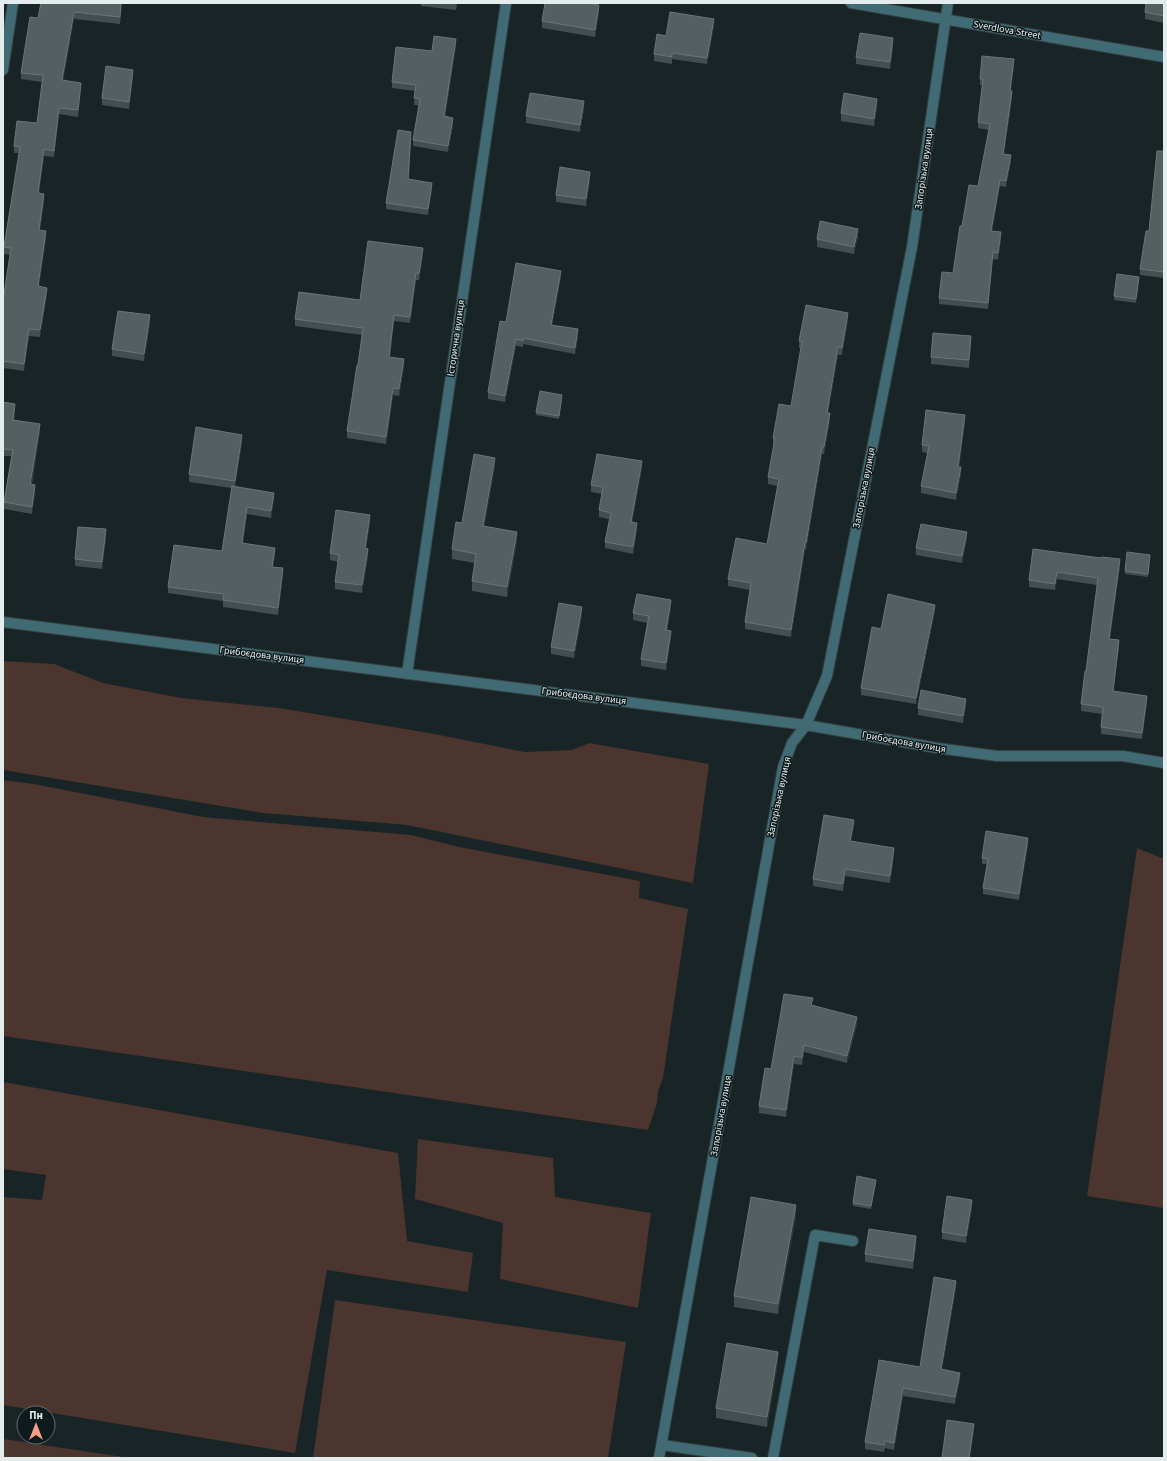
<svg xmlns="http://www.w3.org/2000/svg" width="1167" height="1461" font-family="'Source Sans 3',sans-serif">
	<style>
		.green { fill: #4b352e }
		.lines { fill: none; stroke-linecap: round; stroke-linejoin: round }
		.lane-casing { stroke: #354042; stroke-width: 12 }
		.street-casing { stroke: #354042; stroke-width: 12 }
		.lane { stroke: #416b74; stroke-width: 10 }
		.street { stroke: #416b74; stroke-width: 10 }
		.wall { fill: #424e50 }
		.shaded-wall { fill: #2a3638 }
		.building { fill: #545f61; stroke: #6a7577 }
		.labels { text-anchor: middle; dominant-baseline: central; stroke-width: 3; stroke-linejoin: round; paint-order: stroke }
		.street-label { font-size: 10px; fill: #e4eced; stroke: #0f1a1c }
	</style>
	<rect width="100%" height="100%" fill="#182426"/>
	<path class="green" d="M3,661l51,3 49,19 78,15 98,10 150,25 96,19 47,-2 17,-7 120,21 -16,119 -286,-58 -144,-12 -260,-43z
		M3,780l31,4 169,33 208,18 48,12 181,34 -1,17 49,11 -25,169 -5,13 -1,12 -9,27 -645,-94z
		M1137,848l27,11v349l-77,-12z
		M3,1082l395,71 9,88 66,12 -5,39 -141,-22 -32,183 -292,-48v-208l39,3 4,-25 -43,-6z
		M418,1139l135,19 2,39 96,16 -13,95 -138,-29 3,-56 -88,-24z
		M335,1300l291,42 -18,116h-295z
		M3,1439l127,19h-127z"/>
	<g class="lines">
		<g class="lane-casing">
			<path id="lane" d="M662,1445l90,13
				M773,1458l42,-223 38,6"/>
		</g>
		<g class="street-casing">
			<path id="street" d="M851,3l313,54
				M3,70l10,-67
				M3,622l803,103 131,23 60,8h126l41,7
				M407,674l99,-671
				M659,1458l124,-691 9,-24 14,-18 21,-49 85,-429 36,-244"/>
		</g>
		<use href="#lane" class="lane"/>
		<use href="#street" class="street"/>
	</g>
	<path class="wall" d="M122,3l-2,21 -46,-5 -11,61 18,9 -3,28 -19,-3 -5,43 -10,-1 -5,37 5,8 -4,29 6,8 -7,48 8,8 -7,43 -11,-1 -5,35 -21,-3v-67l7,-46 -6,-1v-7l15,-94h-5v-7l23,-23 5,-41 -21,-3v-6l17,-55z
		M421,3h36l-1,7 -35,-4z
		M1164,3v20l-19,-4v-7z
		M599,12l-4,25 -53,-9v-7z
		M714,25l-7,39 -35,-5v5l-18,-3v-7l12,-18z
		M456,46l-11,71 8,8 -5,27 -35,-6v-6l6,-35h-5l1,-14 -23,-3v-6l40,-31z
		M893,46l-3,23 -34,-5v-7z
		M1014,66l-3,25 1,6 -8,57 7,8 -5,25 -6,-1 -8,45 9,8 -3,21 -5,-1 -5,50 -49,-5v-6l14,-25 9,-47 16,-40 11,-56 -11,-2v-6l5,-37h-3v-6z
		M133,77l-4,32 -27,-4v-7z
		M877,106l-3,20 -33,-5v-8z
		M584,109l-4,23 -54,-9v-7z
		M411,138l-2,41 23,10 -4,26 -42,-6v-6z
		M1164,151v127l-24,-3v-6l9,-38z
		M590,179l-4,27 -30,-4v-7z
		M858,236l-4,18 -37,-7v-8z
		M423,255l-4,25h-3l-6,43 -16,-2 -4,36 14,9 -5,30 -6,-1 -7,49 -39,-6v-7l11,-66 4,-30 -67,-9v-7l65,-19z
		M561,277l-9,48 26,11 -3,18 -52,-10v3l-7,-1 -11,56 -17,-3v-7l18,-70z
		M1139,280l-3,23 -22,-3v-4z
		M848,320l-6,35h-4l-10,58 2,7 -6,34h-2l-16,96 -1,-1 -14,88 -46,-8v-7l5,-32 -22,-4v-7l39,-35 10,-58 -9,-2v-7l6,-32h-1v-7l18,-32 10,-58h-2v-7z
		M150,323l-6,38 -32,-5v-7z
		M971,343l-2,25 -38,-4v-7z
		M562,399l-3,20 -23,-4v-3z
		M3,402l12,9 -1,9 26,11 -8,53 3,8 -3,22 -28,-5v-7l7,-46h-8z
		M965,422l-6,45 2,7 -5,26 -35,-7v-7l7,-33 -6,-1v-7z
		M242,442l-7,44 39,13 -3,19 -24,-4 -4,29 32,12 -2,12 10,8 -5,40 -55,-8v-6l-55,-8v-6l54,-36 10,-63 -43,-6v-8z
		M495,467l-11,60 33,15 -10,55 -35,-6v-10l3,-18 -23,-4v-10l10,-26z
		M642,468l-10,54 5,8 -4,24 -28,-6v-6l4,-23 -10,-2v-7l3,-16 -11,-2v-7z
		M370,522l-4,26 2,8 -6,37 -27,-4v-7l3,-20 -8,-2v-7z
		M106,537l-4,32 -27,-3v-7z
		M967,539l-5,24 -46,-8v-7z
		M1033,549l87,17 -10,73 9,8 -6,44 34,11 -5,37 -41,-5v-7l1,-13 -21,-3v-7l5,-33 11,-86 -40,-6 -2,11 -26,-3v-7z
		M1150,559l-2,18 -23,-3v-3z
		M671,608l-4,22 4,8 -5,32 -25,-4v-7l6,-36 -14,-3v-7z
		M935,611l-19,93 -55,-9v-7l20,-59z
		M582,615l-8,43 -23,-4v-7z
		M966,706l-3,17 -45,-8v-7z
		M854,827l-3,14 43,14 -4,28 -45,-7 -2,15 -30,-5v-7z
		M1028,844l-9,56 -36,-6v-6l4,-24h-5v-6z
		M813,1005l44,19 -10,39 -43,-11 -2,13 -8,-1 -8,53 -27,-4v-7l12,-37z
		M876,1183l-5,26 -18,-3v-3z
		M972,1207l-6,36 -24,-4v-7z
		M796,1216l-18,98 -44,-7v-11z
		M916,1244l-3,25 -48,-7v-8z
		M956,1288l-14,81 18,11 -5,24 -52,-8 -9,54 -9,-2 -1,4 -19,-3v-7l14,-82 41,7z
		M778,1362l-11,65 -51,-9v-10z"/>
	<path class="shaded-wall" d="M121,3h1l-2,21v-7z
		M599,5v7l-4,25v-7z
		M74,12v7l-12,68v-7z
		M714,19v6l-7,39v-6z
		M893,38v8l-3,23v-7z
		M456,39v7l-12,77v-7z
		M1014,59v7l-4,31v-7z
		M133,70v7l-4,32v-7z
		M81,83v6l-3,28v-7z
		M1012,91v6l-9,63v-6z
		M877,99v7l-3,20v-7z
		M584,101v8l-4,23v-7z
		M59,108v6l-5,43v-6z
		M453,118v7l-5,27v-6z
		M411,132v6l-3,47v-6z
		M44,149v7l-6,44v-7z
		M1011,155v7l-5,25v-6z
		M590,172v7l-4,27v-7z
		M1000,180v6l-9,51v-6z
		M432,183v6l-4,26v-6z
		M44,194v7l-5,36v-7z
		M858,229v7l-4,18v-7z
		M46,231v7l-8,55v-7z
		M1001,232v7l-3,21v-7z
		M423,248v7l-4,25v-6z
		M993,252v7l-5,50v-6z
		M561,271v6l-10,54v-6z
		M416,273v7l-6,43v-6z
		M1139,277v3l-3,23v-4z
		M47,288v6l-7,43v-7z
		M848,313v7l-6,35v-7z
		M150,315v8l-6,38v-7z
		M394,315v6l-5,43v-7z
		M29,329v7l-5,35v-7z
		M578,329v7l-3,18v-6z
		M971,336v7l-2,25v-8z
		M516,339v7l-11,56v-6z
		M838,347v8l-11,65v-7z
		M404,359v7l-5,30v-7z
		M393,388v7l-7,49v-7z
		M562,395v4l-3,20v-3z
		M15,404v7l-2,16v-7z
		M830,413v7l-6,34v-7z
		M965,415v7l-7,52v-7z
		M40,424v7l-10,60v-7z
		M242,435v7l-7,46v-7z
		M822,447v7l-16,96v-7z
		M495,458v9l-12,69v-10z
		M642,461v7l-11,61v-7z
		M961,467v7l-5,26v-7z
		M35,485v7l-3,22v-7z
		M274,493v6l-3,19v-7z
		M247,507v7l-5,36v-7z
		M370,515v7l-5,33v-7z
		M637,523v7l-4,24v-7z
		M106,529v8l-4,32v-7z
		M517,532v10l-10,55v-10z
		M967,532v7l-5,24v-7z
		M805,542v7l-14,88v-7z
		M275,548v7l-3,18v-6z
		M368,549v7l-6,37v-8z
		M1120,559v7l-11,79v-6z
		M283,568v7l-5,40v-7z
		M1057,572v7l-2,11v-6z
		M671,600v8l-5,29v-7z
		M935,605v6l-19,93v-6z
		M582,607v8l-8,43v-7z
		M671,631v7l-5,32v-7z
		M1119,640v7l-6,51v-7z
		M1147,696v6l-5,37v-6z
		M966,699v7l-3,17v-7z
		M854,820v7l-4,21v-7z
		M1028,838v6l-9,56v-6z
		M894,848v7l-4,28v-7z
		M845,869v7l-2,15v-7z
		M857,1017v7l-10,39v-7z
		M804,1045v7l-2,13v-7z
		M794,1056v8l-8,53v-7z
		M876,1180v3l-5,26v-3z
		M972,1200v7l-6,36v-7z
		M796,1205v11l-18,98v-10z
		M916,1236v8l-3,25v-8z
		M956,1281v7l-15,88v-7z
		M778,1352v10l-11,65v-10z
		M960,1373v7l-5,24v-7z
		M903,1388v8l-9,54v-7z
		M974,1424v7l-4,27h-1z"/>
	<path class="building" d="M41,3h80l-1,14 -46,-5 -12,68 19,3 -3,27 -19,-2 -5,43 -10,-2 -6,44 6,1 -5,36 7,1 -8,55 9,2 -7,42 -11,-1 -5,35 -21,-3v-60l8,-53 -7,-1 16,-100 -6,-1 3,-25 20,2 6,-48 -22,-2 9,-56 8,1z
		M545,3h41l13,2 -4,25 -53,-9z
		M1146,3h18v13l-19,-4z
		M670,12l44,7 -7,39 -35,-5v4l-18,-3 3,-20 9,2z
		M860,33l33,5 -3,24 -34,-5z
		M434,36l22,3 -12,77 9,2 -5,28 -35,-6 7,-41 -6,-1 2,-13 -24,-3 4,-35 36,4z
		M982,56l32,3 -4,31 2,1 -9,63 8,1 -5,26 -6,-1 -9,51 10,1 -3,21 -5,-1 -5,51 -49,-5 3,-26 11,1 7,-47h2l7,-41 9,1 12,-62 -12,-2 5,-43h-3z
		M106,66l27,4 -4,32 -27,-4z
		M530,93l54,8 -4,24 -54,-9z
		M844,93l33,6 -3,20 -33,-6z
		M398,130l13,2 -3,47 24,4 -4,26 -42,-6z
		M1157,151h7v121l-24,-3 6,-38h3z
		M560,167l30,5 -4,27 -30,-4z
		M820,221l38,8 -4,18 -37,-8z
		M368,241l55,7 -4,26 -3,-1 -6,44 -16,-2 -5,42 15,2 -5,30 -6,-1 -7,49 -39,-6 10,-66h1l5,-37 -68,-9 4,-27 61,8z
		M516,263l45,8 -10,54 27,4 -3,19 -52,-10v3l-7,-2 -11,57 -17,-4 12,-71 6,1z
		M1117,274l22,3 -3,22 -22,-3z
		M806,305l42,8 -6,35 -4,-1 -11,66h3l-6,34h-2l-16,96 -1,-1 -14,88 -46,-8 6,-39 -23,-4 8,-41 31,6 12,-65 -11,-2 7,-39h-2l6,-34 12,2 11,-65h-3z
		M118,311l32,4 -6,39 -32,-5z
		M933,333l38,3 -2,24 -38,-3z
		M540,391l22,4 -3,21 -23,-4z
		M3,402l12,2 -2,16 27,4 -10,60 5,1 -3,22 -28,-5 9,-52 -10,-1z
		M926,410l39,5 -7,52h3l-5,26 -35,-7 8,-40 -7,-1z
		M196,427l46,8 -7,46 -46,-7z
		M474,454l21,4 -12,68 34,6 -10,55 -35,-6 4,-27 -24,-5 4,-27 6,1z
		M597,454l45,7 -11,61 6,1 -4,24 -28,-5 6,-29 -12,-3 4,-23 -12,-2z
		M232,486l42,7 -3,18 -24,-4 -5,36 33,5 -3,19 11,1 -5,40 -55,-8 1,-6 -56,-7 6,-42 48,6z
		M336,510l34,5 -5,33 3,1 -6,36 -27,-3 4,-27 -9,-2z
		M921,524l46,8 -5,24 -46,-8z
		M78,527l28,2 -4,33 -27,-3z
		M1033,549l68,9v-1l19,2 -11,80 10,1 -6,51 34,5 -5,37 -41,-6 2,-20 -22,-3 4,-33h1l12,-93 -41,-6 -2,12 -26,-4z
		M1127,552l23,3 -2,19 -23,-3z
		M637,594l34,6 -5,30 5,1 -5,32 -25,-4 8,-43 -16,-3z
		M888,594l47,11 -19,93 -55,-10 11,-61 9,2z
		M559,603l23,4 -8,44 -23,-4z
		M921,690l45,9 -3,17 -45,-8z
		M824,815l30,5 -4,21 44,7 -4,28 -45,-7 -2,15 -30,-5z
		M986,831l42,7 -9,56 -36,-6 5,-29 -6,-1z
		M784,994l29,4 -2,7 46,12 -10,39 -43,-11 -2,13 -8,-2 -8,54 -27,-4 6,-38 6,1z
		M857,1176l19,4 -5,26 -18,-3z
		M947,1196l25,4 -6,36 -24,-4z
		M751,1197l45,8 -18,99 -44,-8z
		M869,1229l47,7 -3,25 -48,-7z
		M934,1277l22,4 -15,88 19,4 -5,24 -52,-9 -9,55 -9,-2 -1,4 -19,-3 14,-82 41,7z
		M727,1343l51,9 -11,65 -51,-9z
		M947,1420l27,4 -5,34h-27z"/>
	<g class="labels">
		<g class="street-label">
			<text transform="translate(1007 30) rotate(10)">Sverdlova Street</text>
			<text transform="translate(924 169) rotate(-82)">Запорізька вулиця</text>
			<text transform="translate(456 338) rotate(-82)">Історична вулиця</text>
			<text transform="translate(864 488) rotate(-79)">Запорізька вулиця</text>
			<text transform="translate(262 655) rotate(7)">Грибоєдова вулиця</text>
			<text transform="translate(584 696) rotate(7)">Грибоєдова вулиця</text>
			<text transform="translate(904 742) rotate(10)">Грибоєдова вулиця</text>
			<text transform="translate(779 797) rotate(-78)">Запорізька вулиця</text>
			<text transform="translate(721 1116) rotate(-80)">Запорізька вулиця</text>
		</g>
	</g>
	<rect width="1167" height="1461" fill="none" stroke="#e4eced" stroke-width="8"/>
	<g transform="translate(36 1425)"><circle r="19" fill="#0f1a1c" stroke="#646e70"/>
	<path d="M0-3L7 15L0 10L-7 15Z" fill="#f49e86"/>
	<text y="-6" font-size="11" font-weight="bold" text-anchor="middle" fill="#e4eced">Пн</text>
	</g>
</svg>
